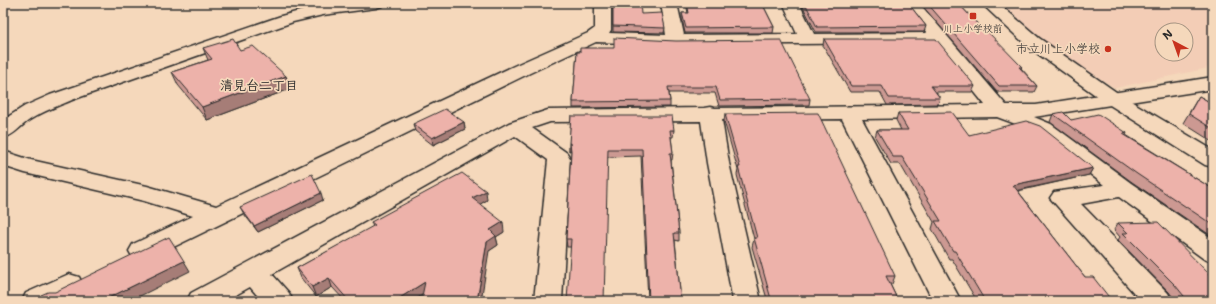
<svg xmlns="http://www.w3.org/2000/svg" width="1216" height="304" font-family="'Shantell Sans','Klee One',sans-serif">
	<style>
		.built { fill: #f3cdb6; fill-rule: evenodd }
		.lines { fill: none; stroke-linecap: round; stroke-linejoin: round }
		.minor-casing { stroke: #2b2b2b; stroke-width: 3 }
		.tertiary-casing { stroke: #2b2b2b; stroke-width: 3 }
		.minor { fill: #f5d8bb; fill-rule: evenodd }
		.tertiary { fill: #f5d8bb; fill-rule: evenodd }
		.wall { fill: #cc9992; stroke: #2b2b2b }
		.shaded-wall { fill: #a67d77; stroke: #2b2b2b }
		.building { fill: #edb2aa; stroke: #2b2b2b }
		.poi-dot { fill: #c8321e; stroke: #f5d8bb; stroke-width: 1.5 }
		.labels { text-anchor: middle; dominant-baseline: central; stroke-width: 3.5; stroke-linejoin: round; paint-order: stroke }
		.far-poi-label { font-size: 10px; fill: #2b2b2b; stroke: #f5d8bb }
		.poi-label { font-size: 12px; fill: #2b2b2b; stroke: #f5d8bb; text-anchor: end }
		.neighbourhood-label { font-size: 13px; font-weight: bold; fill: #2b2b2b; stroke: #f5d8bb }
	</style>
	<rect width="100%" height="100%" fill="#f5d8bb"/>
	<filter id="ink" filterUnits="userSpaceOnUse"><feTurbulence type="fractalNoise" baseFrequency=".025" numOctaves="2"/><feDisplacementMap in="SourceGraphic" scale="8" xChannelSelector="R" yChannelSelector="G"/><feConvolveMatrix kernelMatrix="1 2 1 2 8 2 1 2 1" color-interpolation-filters="sRGB"/></filter>
	<g filter="url(#ink)">
		<path class="built" d="M1000,3h213v64l-98,21 -67,-43zM1162,30h24v24h-24z"/>
		<g class="lines">
			<g class="minor-casing">
				<path id="minor" d="M339,3h45l-2,3 -6,2 -53,7 -30,7 -221,78c-14,6 -28,11 -41,19 -10,6 -17,17 -28,19v-18l22,-14 25,-11 231,-79 41,-11z
					M595,3h16v27l-2,3 57,2 -5,-32h16l7,32 113,-1 -14,-31h16l15,31 113,-1 -24,-30h16l87,102h30l177,-28v12l-179,28 17,7 80,59 82,56v23l-9,-3 -85,-62 -38,7 87,89 4,8h-31l-91,-103 4,-6 50,-7 -67,-53 -40,-15 -135,2 99,182h-28l-91,-182 -120,1 7,43 32,138h-28l-26,-138 -6,-42 -151,1 -18,6 35,25 3,5 -8,143h-28l14,-141 -33,-24 -243,138 17,19 4,8h-31l-12,-14 -25,14h-38l4,-8 318,-170 39,-13 156,-2 6,-1 5,1 270,-3 -50,-62 -259,2 -80,-3 -66,31 -379,185 -9,3 -9,-3 -4,-7 4,-7 60,-28 -49,-15 -119,-28 -22,-7v-15l28,9 116,26 69,20 300,-141 72,-32 7,-5z
					M69,274l10,3 4,8c-12,19 -40,16 -61,16l4,-8z"/>
			</g>
			<g class="tertiary-casing">
				<path id="tertiary" d="M981,3h17l41,35 80,56 94,56v17l-8,-2 -100,-63 -78,-56z"/>
			</g>
			<use href="#minor" class="minor"/>
			<use href="#tertiary" class="tertiary"/>
		</g>
		<path class="wall" d="M613,3l28,11 24,14 -1,5 -51,-1z
			M686,3h76l12,24 -1,6h-88l-3,-14v-6h6z
			M801,3h107l18,23 -2,6h-108z
			M920,3h38l25,27 39,37 -1,1 16,18 -3,6h-37z
			M824,39l151,47 -3,6h-36l4,6 -2,6 -51,1 -7,-13h-30l-27,-47z
			M203,48l37,2 46,26 4,13 -83,31 -29,-35 -6,-13 36,-12z
			M577,52l233,47 -1,6 -90,1 -4,-13h-46l1,8v6l-97,1v-6z
			M1199,96l14,8v38l-30,-19z
			M898,113l71,22 124,33 -4,7 -71,16 67,86 27,24h-135l-25,-42h-3l-17,-30 2,-7 -34,-58h-9l-16,-27 2,-7h24l-5,-10z
			M725,114l170,162 -3,8h-2l8,17h-132l1,-2 -15,-52 2,-8 -17,-64 1,-5 -14,-49z
			M1053,114l18,6 56,13 -1,2 87,54v48l-81,-55 -82,-60z
			M571,116l103,14 -1,7h-2l2,16 -1,7h-1l8,73v8l-4,-1 6,61h-33l-7,-145 -33,1 -37,90h-4l-1,-8 5,-85v-4l-2,1z
			M464,122l1,7 -32,16 -18,-14 -2,-7z
			M323,200l-65,32 -14,-18 -4,-7z
			M487,200l-7,4 24,28 -8,5 2,8 -85,56h-68l-13,-14 -16,10 -15,-19 -4,-10 76,-41 -2,-5z
			M1118,223l95,78h-37l-7,-9 -51,-52 2,-3 -6,-7z"/>
		<path class="shaded-wall" d="M286,76l4,13 -83,31 -5,-13z
			M464,122l1,7 -32,16 -1,-7z
			M569,143h1l1,7 -2,1z
			M1093,168l-4,7 -79,17 3,-7z
			M486,191l1,9 -13,8 -2,-10z
			M321,193l2,7 -65,32 -4,-6z
			M503,222l1,10 -8,5 2,8 -9,6 -8,50h-4l10,-59 3,-12z
			M184,261l6,10 -60,30h-28z
			M329,278l3,9 -16,10 -4,-10z
			M425,282l3,9 -15,10h-18z"/>
		<path class="building" d="M613,3h27l1,11 21,-1 3,15 -52,-2z
			M687,3h75l12,24 -88,1 -4,-15h7z
			M805,3h103l18,23 -109,1z
			M927,3h31l25,27h3l36,37h-3l18,19h-38z
			M614,38l62,3 105,-1 29,59 -90,1 -4,-13h-48l2,14 -97,1 4,-50h3v-4h34z
			M233,39l7,11 13,-4 33,30 -84,31 -30,-35 40,-13 -9,-11z
			M824,39h112l39,47h-44l9,12h-51l-7,-12h-31z
			M1199,96l14,8v25l-24,-15z
			M445,109l19,13 -32,16 -19,-14z
			M952,112l17,23 57,-14 14,5 53,42 -80,17 72,92h8l19,24h-127l-30,-50h-2l-18,-30h6l-39,-64h-9l-16,-27h31l-10,-17z
			M1063,112l8,8 27,-6 29,19 -4,1 90,55v36l-76,-51 -84,-60z
			M818,113l77,163h-9l12,25h-131v-2h4l-17,-61h3l-19,-71h2l-15,-53z
			M571,116h101l2,14h-4l3,23h-3l9,80h-5l7,68h-32l-7,-152h-34l-4,152h-37l4,-62h-5l5,-88 -1,-8h-1z
			M462,173l24,18 -14,7 31,24 -13,8 6,6 -9,6 -10,59h-56l4,-19 -30,19h-46l-20,-23 -17,9 -15,-19 78,-43 -4,-3z
			M312,174l9,19 -67,33 -14,-19z
			M1158,222l55,56v23h-25l-13,-16 -52,-52h5l-10,-10z
			M169,237l15,24 -82,40h-59l-2,-6 7,-3h7z"/>
	</g>
	<g class="poi-dot">
		<rect x="969" y="12" width="8" height="8" rx="2"/>
		<circle cx="1108" cy="49" r="4"/>
	</g>
	<g class="labels">
		<g class="far-poi-label">
			<text x="973" y="28">川上小学校前</text>
		</g>
		<g class="poi-label">
			<text x="1100" y="49">市立川上小学校</text>
		</g>
		<g class="neighbourhood-label">
			<text x="259" y="85">清見台二丁目</text>
		</g>
	</g>
	<rect width="1216" height="304" fill="none" stroke="#f5d8bb" stroke-width="16"/>
	<rect x="8" y="8" width="1200" height="288" fill="none" stroke="#2b2b2b" stroke-width="1.5" filter="url(#ink)"/>
	<g transform="translate(1174 42) rotate(319)"><circle r="19" fill="#f5d8bb" stroke="#a49381"/>
	<path d="M0-3L7 15L0 10L-7 15Z" fill="#c8321e"/>
	<text y="-6" font-size="11" font-weight="bold" text-anchor="middle" fill="#2b2b2b">N</text>
	</g>
</svg>
